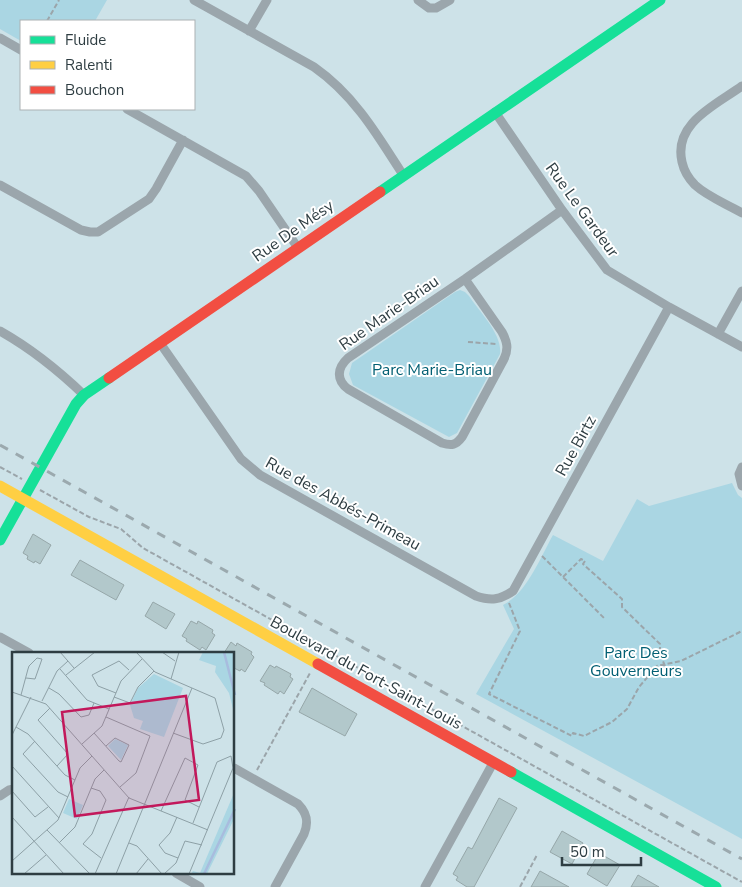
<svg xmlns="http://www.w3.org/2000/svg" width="742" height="887" font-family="'Nunito Sans',sans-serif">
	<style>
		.green { fill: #aad6e3 }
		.building { fill: #b2c8cb; stroke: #96a7a9 }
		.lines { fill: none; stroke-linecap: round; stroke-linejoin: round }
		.path { stroke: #9ba5aa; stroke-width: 2; stroke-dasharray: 5 2.5; stroke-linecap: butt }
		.street { stroke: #9ba6ac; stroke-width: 9 }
		.fast { stroke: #16e098; stroke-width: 11 }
		.slow { stroke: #ffcf43; stroke-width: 11 }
		.jam { stroke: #f24e42; stroke-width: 11 }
		.rail { stroke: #9ba9ae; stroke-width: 3; stroke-dasharray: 9 9; stroke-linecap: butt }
		.labels { text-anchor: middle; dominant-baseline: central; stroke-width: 4; stroke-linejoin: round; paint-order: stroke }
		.street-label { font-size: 16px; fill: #2e3d42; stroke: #fff }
		.park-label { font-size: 16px; fill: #025f73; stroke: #fff }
		.inset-river { fill: none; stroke: #a8bcde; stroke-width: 2.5 }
		.inset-road { fill: none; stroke: #8da0a6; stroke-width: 1 }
		.view { fill: #c2185b; fill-opacity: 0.15; stroke: #c2185b; stroke-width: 2.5 }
		.inset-edge { fill: none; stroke: #2e3d42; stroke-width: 2.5 }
	</style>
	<rect width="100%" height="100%" fill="#cde2e8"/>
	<path class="green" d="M0,0h107l-12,21h-74v20l-21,-12z
		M460,290l5,2 4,4c10,15 34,39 31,58l-43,79 -8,4 -96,-52 -4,-11 3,-11 103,-71z
		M732,483l6,12 4,3v341l-266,-145 38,-65 -11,-24c24,-12 37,-47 50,-70l50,26 34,-62 12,7z"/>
	<path class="building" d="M33,534l18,11 -11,19 -5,-3 -1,2 -7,-4 1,-3 -5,-3z
		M80,560l44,25 -8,15 -45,-25z
		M153,602l22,12 -9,15 -21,-13z
		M191,621l6,3 1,-3 15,9 -1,3 3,2 -9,15 -4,-3 -2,3 -14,-9 1,-2 -5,-3z
		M231,642l5,4 1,-3 15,9 -1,2 3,3 -9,15 -4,-3 -1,2 -6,-3v-15h-10z
		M270,665l5,3 1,-2 15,8 -1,3 3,2 -9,15 -4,-3 -2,3 -14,-9 1,-2 -5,-2z
		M312,688l45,26 -12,22 -46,-24z
		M499,798l18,10 -43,79h-7l-11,-7 2,-3 -5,-3 15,-27 4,2z
		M562,831l21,12 -11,21 -22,-12z
		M599,853l21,12 -13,21 -20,-12z
		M540,871l29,16h-38z
		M638,875l21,12h-28z"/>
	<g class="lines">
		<path class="path" d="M47,21l12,-21
			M468,342l28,2
			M0,467l22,12
			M40,490l49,27 32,12 22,19 599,334
			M542,556l63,63
			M563,577l18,-18 4,2 -2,3 39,35v8l38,37v10l5,12
			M509,603l11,28 -31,63 83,42 1,-3 11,3 28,-14 15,-13 12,-22 18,-21 24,-5 61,-30
			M257,770l53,-97
			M520,887l17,-32"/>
		<path class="street" d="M194,0l120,67c40,28 63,67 89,108
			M418,0l11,8h7l14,-8
			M249,31l18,-31
			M0,38l21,12
			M742,86c-26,19 -69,37 -60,76 2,9 7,17 13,23 13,12 32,19 47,28
			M127,109l119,67 13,15 39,57
			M495,112l67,98 45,60 62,37 73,40
			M0,185l81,45 9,2h8l51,-33 7,-10 27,-49
			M465,279l37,53c5,9 7,17 2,27l-42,78c-6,8 -10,9 -20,6l-94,-54c-12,-9 -11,-21 0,-31l117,-79 97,-69
			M0,331c32,18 58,39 84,64
			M718,334l24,-43
			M160,343l81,116 19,16 216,121c15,5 24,4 37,-5l156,-284
			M742,467l-3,7 3,12
			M0,637l29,16
			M234,768l64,36c9,9 11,18 6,30l-29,53
			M0,796l9,-6 5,-1
			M176,873l24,14
			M425,887l68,-124"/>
		<path class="fast" d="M380,192l280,-192
			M0,540l76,-136 8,-9 25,-17
			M511,772l205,115"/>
		<path class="slow" d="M0,486l318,178"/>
		<path class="jam" d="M109,378l271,-186
			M318,664l193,108"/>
		<path class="rail" d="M0,445l742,414"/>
	</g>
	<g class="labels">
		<g class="street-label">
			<text transform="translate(582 210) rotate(54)">Rue Le Gardeur</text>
			<text transform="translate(293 231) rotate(-35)">Rue De Mésy</text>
			<text transform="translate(389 313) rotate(-35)">Rue Marie-Briau</text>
			<text transform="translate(576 446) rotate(-61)">Rue Birtz</text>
			<text transform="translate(343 504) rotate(29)">Rue des Abbés-Primeau</text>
			<text transform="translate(366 673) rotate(29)">Boulevard du Fort-Saint-Louis</text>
		</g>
		<g class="park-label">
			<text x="432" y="370">Parc Marie-Briau</text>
			<text x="636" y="653">Parc Des<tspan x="636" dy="18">Gouverneurs</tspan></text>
		</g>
	</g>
	<g transform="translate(12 652)">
		<rect width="222" height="222" fill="#cde2e8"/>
		<path d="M191,0h30l1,61 -5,-20 -14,-21 1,-6 -17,-6zM142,22l29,14 -19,49 -24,-8 3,-8 -9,-3 -4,-13 8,-17zM103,87l13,6 -7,15 -13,-14zM222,141v26l-27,55h-16l2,-3 7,2zM57,147l14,6 -6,14 -14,-6z" fill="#aad6e3"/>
		<path class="inset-river" d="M212,0l11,43M192,222l31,-65"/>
		<path class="inset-road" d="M48,0l14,16M124,0l19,20 60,26 9,32 -3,8 -18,6 -30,-11M150,0l13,9M48,17l27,31 22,9M54,23l29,-23M159,27l8,-27M37,36l10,6 22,23 8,-2 5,-12M0,40l34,12 83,94 79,32M104,41l-18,-7 -6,-11 27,-14 10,9M9,43l7,-26 1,-3 8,-8 5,1 -7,20 -9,-1M102,45l16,6 8,-16 16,-16M30,49l15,-30 11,-10M38,56l-12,12 30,34 -11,12M94,65l44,19 -14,37 -16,14M4,75l12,7 37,41 10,5M82,81l25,28 2,1 8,-17 -14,-7 -9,8M0,83l19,-38M23,89l-12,13 35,38 10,5M70,92l20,-18 19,-45 21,-22M0,114l47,52M79,136l9,3 6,9 -14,34 -9,10 18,14M0,139l23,26 13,-10M149,159l24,-53 13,7 -13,35 14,7M0,165l52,57M165,165l-7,16 -11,12 6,8 13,5M35,178l43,44M47,191l16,-16 20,-48 9,-9M117,191l8,3 25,28M0,209l46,-41 22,-52 12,-12M12,222l22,-19M83,222l34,-77M104,222l76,-186M124,222l12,-15M152,222l12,-11 9,-22 17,4M177,222l44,-106 -2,-12 -14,6 -24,61"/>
		<path class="view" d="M174,44l13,104 -124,16 -13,-104z"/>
		<rect width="222" height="222" class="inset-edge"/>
	</g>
	<rect x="20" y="20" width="175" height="90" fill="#ffffff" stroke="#abb1b3"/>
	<rect x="30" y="36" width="25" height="8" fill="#16e098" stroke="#abb1b3"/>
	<text x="65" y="45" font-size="15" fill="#2e3d42">Fluide</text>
	<rect x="30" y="61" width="25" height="8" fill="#ffcf43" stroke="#abb1b3"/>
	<text x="65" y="70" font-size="15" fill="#2e3d42">Ralenti</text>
	<rect x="30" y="86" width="25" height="8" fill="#f24e42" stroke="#abb1b3"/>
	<text x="65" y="95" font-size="15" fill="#2e3d42">Bouchon</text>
	<path d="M562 857v8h79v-8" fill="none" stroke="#2e3d42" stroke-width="2.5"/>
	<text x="570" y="857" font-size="15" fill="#2e3d42" stroke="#ffffff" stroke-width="4" paint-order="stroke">50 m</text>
</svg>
